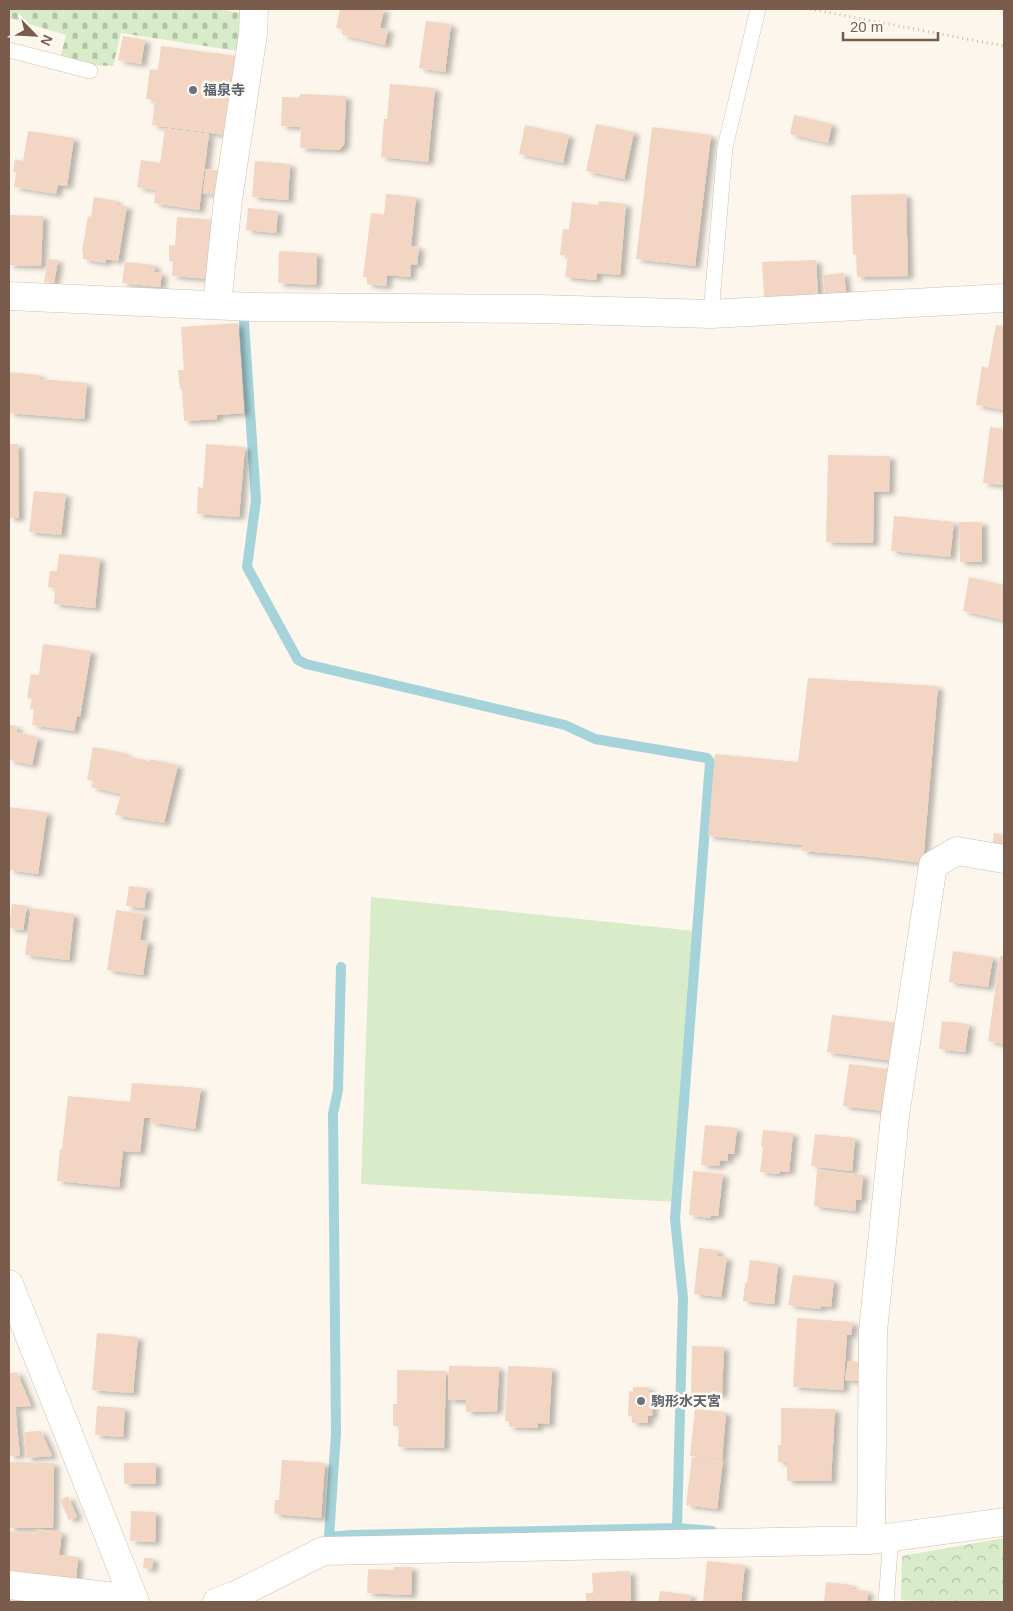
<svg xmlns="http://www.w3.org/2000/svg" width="1013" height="1611" font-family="Helvetica,'Noto Sans JP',sans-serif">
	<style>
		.cemetery { fill: url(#cemetery-stones) }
		.park { fill: url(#park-crowns) }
		.pitch { fill: #d8ecc9 }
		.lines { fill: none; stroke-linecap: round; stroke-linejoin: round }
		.stream { stroke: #a5d3da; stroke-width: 10 }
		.building { fill: #f3d5c3; filter: url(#shadow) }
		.service-casing { stroke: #d1beb0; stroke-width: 16 }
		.minor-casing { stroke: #d1beb0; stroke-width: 29 }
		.tertiary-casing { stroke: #d1beb0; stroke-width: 29 }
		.path { stroke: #d9b8a5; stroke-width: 3; stroke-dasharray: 1 4; stroke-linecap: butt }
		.service { stroke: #fff; stroke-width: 15 }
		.minor { stroke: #fff; stroke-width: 28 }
		.tertiary { stroke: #fff; stroke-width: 28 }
		.worship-dot { fill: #6b7280; stroke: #fffaf3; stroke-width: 2 }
		.labels { text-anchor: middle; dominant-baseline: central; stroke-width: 5; stroke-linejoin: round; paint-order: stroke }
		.worship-label { font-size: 14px; font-weight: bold; fill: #5b616d; stroke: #fffaf3; text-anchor: start }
	</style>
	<defs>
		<pattern id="cemetery-stones" width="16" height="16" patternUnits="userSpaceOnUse" patternTransform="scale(1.25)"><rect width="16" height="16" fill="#d8ecc9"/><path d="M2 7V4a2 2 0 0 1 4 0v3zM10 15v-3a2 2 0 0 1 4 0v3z" fill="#b4c2a5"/></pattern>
		<pattern id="park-crowns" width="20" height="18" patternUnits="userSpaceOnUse" patternTransform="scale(1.25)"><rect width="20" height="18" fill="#d8ecc9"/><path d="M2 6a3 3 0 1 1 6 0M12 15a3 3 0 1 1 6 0" fill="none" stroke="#b4c2a5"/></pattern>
		<filter id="shadow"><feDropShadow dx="5.5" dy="3" stdDeviation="2.5" flood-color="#0004"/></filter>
	</defs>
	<rect width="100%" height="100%" fill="#fdf6ec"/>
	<path class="cemetery" d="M9,9h210l27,5 -2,38 -123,-19 -8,33 -21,-1 -31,-10 5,-20 -57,-17z"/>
	<path class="park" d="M1004,1538v64h-76l-27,-2 1,-44z"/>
	<path class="pitch" d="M371,897l324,34 -20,271 -314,-18z"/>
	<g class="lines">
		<path class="stream" d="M243,307l13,193 -9,67 51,93 8,4 259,61 30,14 112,19 3,4 -35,457 8,79 -6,230
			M341,967l-3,123 -5,24 3,319 -7,104 23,-2 325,-7 35,3"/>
	</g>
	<path class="building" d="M340,9h44l-4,19 8,1 -3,16 -43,-10 1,-6 -7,-1z
		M426,21l25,3 -6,48 -26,-4z
		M123,36l22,4 -4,24 -23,-4z
		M161,46l76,10 -11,79 -74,-10 3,-25 -9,-1 4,-30 8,1z
		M390,84l45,4 -7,74 -47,-5 3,-38h3z
		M300,94l46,2 -2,49 -5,5 -39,-2 1,-21 -20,-1 1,-29 17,1z
		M794,115l38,9 -4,19 -38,-9z
		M596,124l38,8 -10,47 -38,-8z
		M525,125l44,10 -6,28 -44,-9z
		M652,127l59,8 -16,131 -59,-7z
		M165,128l44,6 -10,76 -45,-7 2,-13 -19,-3 4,-27 19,3z
		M28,131l46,7 -7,48 -9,-1 -2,9 -42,-7 2,-15h-3l2,-13 8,2z
		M255,161l35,3 -2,36 -36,-3z
		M206,169l15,2 -3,24 -15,-2z
		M386,194l30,3 -5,49 8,1 -2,18 -6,-1 -1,13 -23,-2 -1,11 -19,-2v-7h-4l8,-64 13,2z
		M906,194l2,82 -51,1 -1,-23 -3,1 -2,-60z
		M94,197l23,4 -1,4 11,1 -9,55 -12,-2 -1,4 -22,-4v-7h-1l6,-36 3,1z
		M599,201l27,3 -6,71 -23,-2 -1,7 -31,-3 3,-21 -8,-1 3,-26 6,1 3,-28 26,3z
		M248,208l30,3 -2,22 -30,-3z
		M9,215l34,1 -2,50 -32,-1z
		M177,217l39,3 -4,59 -40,-3 1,-15h-4v-16l6,1z
		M279,251l38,2 -1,32 -38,-2z
		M48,259l10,1 -4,23 -10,-1z
		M816,260l2,35 -54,2 -2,-35z
		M125,262l30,3 -1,7 8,1 -2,14 -38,-4z
		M844,273l2,19 -21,2 -2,-19z
		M238,323l6,90 -27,2v4l-33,2 -2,-32h-2l-2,-19h6l-3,-43z
		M996,325l8,1v84l-28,-5 6,-39 6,2z
		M9,372l31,3v4l47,4 -3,36 -75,-6z
		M990,427l14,2v56l-21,-2z
		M9,444h9l1,74h-10z
		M206,444l39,3 -6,70 -42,-3 1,-27 5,1z
		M828,455l62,1 -1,36h-15l-1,51 -47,-1z
		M34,491l32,3 -5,41 -32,-3z
		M894,516l60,6 -4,35 -59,-6z
		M959,522h23v40h-22z
		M59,554l41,4 -5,50 -41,-4 1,-16 -7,-1 2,-16h7z
		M969,577l35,8v35l-41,-9z
		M43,644l48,7 -11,66 -3,-1 -3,15 -42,-6 2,-16h-4l2,-10 -5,-1 4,-24 8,1z
		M808,678l130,8 -15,177 -58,-7 -63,-5v-6l-94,-9 7,-82 83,8z
		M9,725l8,1 -1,6 22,5 -6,28 -23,-5z
		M93,747l32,6v3l25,5v-2l28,6 -14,58 -49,-8 6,-21 -30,-7 3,-6 -7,-1z
		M9,807l38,5 -9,62 -29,-4z
		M994,833l10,2v15l-12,-2z
		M129,886l18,2 -3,20 -18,-2z
		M12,904l15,2 -4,24 -14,-2z
		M31,908l43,6 -5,46 -44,-5z
		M116,910l28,4 -4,26 8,1 -5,34 -36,-5z
		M953,951l40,6 -5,30 -39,-5z
		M1000,956h4v88l-16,-3z
		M832,1015l67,8 -5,38 -67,-9z
		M942,1021l27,3 -4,28 -26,-3z
		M849,1064l40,5 -6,42 -40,-5z
		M132,1083l69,5 -6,41 -45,-7 1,-4h-7l-4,34 -17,-1 -4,36 -62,-6 3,-32h2l6,-53 62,6z
		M705,1125l32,3 -3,26h-6v7l-8,-1 -1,6 -18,-1z
		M763,1130l30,3 -4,39 -9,-1v3l-20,-2 3,-25h-2z
		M815,1134l40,4 -3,33 -41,-5z
		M817,1170l46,5 -2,25h-5l-1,11 -41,-5z
		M693,1171l30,3 -5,42 -7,-1 -1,3 -21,-3z
		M699,1248l19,2 -1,6 10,1 -6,40 -27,-3z
		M750,1260l28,4 -4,40 -31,-3 2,-18h2z
		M793,1275l41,5 -3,27 -10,-1 -1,3 -32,-4z
		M797,1318l56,4 -2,13h-4l-4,55 -50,-3z
		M97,1333l41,4 -5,56 -41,-3z
		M692,1346l32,1 -2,48 -31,-1z
		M848,1361l12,1 -1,19 -14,-1z
		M449,1366l50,1 -2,44 -31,1v-12h-18z
		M508,1366l44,2 -3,56 -11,-1v5l-29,-1v-6h-4z
		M397,1370l49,1 -2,77 -46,-1 1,-21h-6v-22h4z
		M17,1372l14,34 -16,1 5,48 -11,1v-83z
		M633,1387h16l-1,5h5l-1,24h-4v7h-16v-7h-4l1,-25 4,1z
		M97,1406l28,2 -2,29 -28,-2z
		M781,1408l54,1 -4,72h-44v-19h-9v-17h3z
		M695,1409l31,3 -4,47 -32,-3z
		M41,1431l11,25 -26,2 -2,-26z
		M692,1457l31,3 -6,49 -31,-4z
		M282,1460l43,3 -4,55 -47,-4 1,-14h4z
		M9,1462l45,1 -1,65h-44z
		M124,1463h32v21h-32z
		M68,1496l9,21 -8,3 -9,-20z
		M131,1511l25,1 -1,30 -25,-1z
		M36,1529l26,3 -3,23 19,2 -2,24 -67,-7v-43l27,3z
		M144,1558h9l-1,11 -9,-1z
		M707,1561l38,4 -4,37h-38z
		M394,1567h18l-1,28 -44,-2 1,-24 26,1z
		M630,1571l1,31h-45v-9h7l-1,-20z
		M826,1582l26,3 -1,4 17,2 -1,11h-43z
		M660,1591l31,4 -1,7h-32z
		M9,1593l32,9h-32z"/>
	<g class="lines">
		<g class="service-casing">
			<path id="service" d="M9,50l81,21
				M711,314l14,-167 33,-138
				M886,1602l5,-65"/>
		</g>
		<g class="minor-casing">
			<path id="minor" d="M217,305l11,-106 25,-165 1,-25
				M871,1540l2,-209 22,-215 38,-251 24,-14 47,8
				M9,1585l125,14
				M217,1602l19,-7 87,-44 548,-11 133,-18"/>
		</g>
		<g class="tertiary-casing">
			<path id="tertiary" d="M9,296l244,11 286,2 172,5 293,-16
				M9,1284l126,318"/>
		</g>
		<path class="path" d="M810,9l194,37"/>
		<use href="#service" class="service"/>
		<use href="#minor" class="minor"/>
		<use href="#tertiary" class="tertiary"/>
	</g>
	<g class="worship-dot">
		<circle cx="193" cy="90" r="5"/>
		<circle cx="641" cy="1401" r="5"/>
	</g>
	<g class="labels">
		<g class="worship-label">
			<text x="203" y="90">福泉寺</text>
			<text x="651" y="1401">駒形水天宮</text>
		</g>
	</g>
	<rect width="1013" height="1611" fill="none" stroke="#7a5c4d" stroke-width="20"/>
	<g transform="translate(35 35) rotate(114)" stroke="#fffaf3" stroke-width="4" paint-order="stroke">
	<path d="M0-4L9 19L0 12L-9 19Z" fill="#7a5c4d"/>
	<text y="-8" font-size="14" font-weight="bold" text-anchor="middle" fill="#7a5c4d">N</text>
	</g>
	<path d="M843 32v8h95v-8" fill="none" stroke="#7a5c4d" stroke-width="2.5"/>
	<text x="850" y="32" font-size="15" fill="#7a5c4d" stroke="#fffaf3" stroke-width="4" paint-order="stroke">20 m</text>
</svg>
